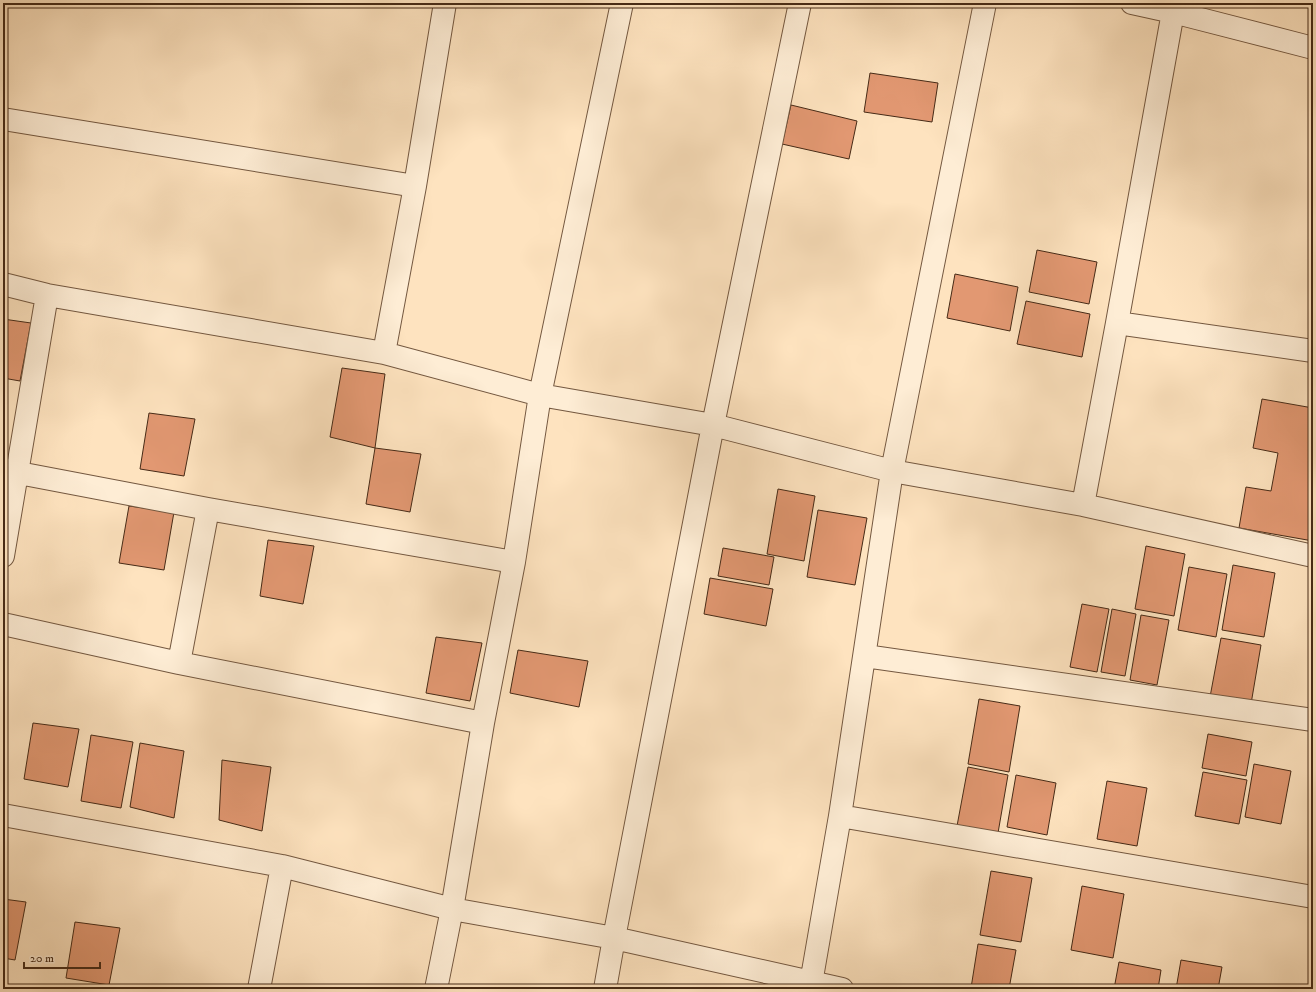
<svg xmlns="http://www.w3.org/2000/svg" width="1316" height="992" font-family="'IM FELL DW Pica',serif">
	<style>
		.building { fill: #e29872; stroke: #462a16 }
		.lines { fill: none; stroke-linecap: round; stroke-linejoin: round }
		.minor-casing { stroke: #745840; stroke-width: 24 }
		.minor { stroke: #feedd5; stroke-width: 22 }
	</style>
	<rect width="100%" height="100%" fill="#fee3bf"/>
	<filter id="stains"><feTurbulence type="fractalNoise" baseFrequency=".005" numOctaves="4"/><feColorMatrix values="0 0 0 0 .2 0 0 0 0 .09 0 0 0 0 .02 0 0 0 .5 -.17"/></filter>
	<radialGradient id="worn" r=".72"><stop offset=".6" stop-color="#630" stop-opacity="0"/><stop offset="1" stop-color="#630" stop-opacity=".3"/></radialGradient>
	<path class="building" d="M870,73l68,10 -6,39 -68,-10z
		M791,105l66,16 -8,38 -67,-15z
		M1037,250l60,12 -8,42 -60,-12z
		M955,274l63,13 -8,44 -63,-13z
		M1026,301l64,13 -8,43 -65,-13z
		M3,319l28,4 -11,58 -17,-3z
		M342,368l43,6 -10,74 -45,-11z
		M1262,399l51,9v133l-74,-13 7,-41 25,4 7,-38 -25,-5z
		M149,413l46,6 -11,57 -44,-7z
		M375,448l46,6 -11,58 -44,-8z
		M778,489l37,7 -11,65 -37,-7z
		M129,506l45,6 -10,58 -45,-7z
		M818,510l49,8 -12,67 -48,-8z
		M268,540l46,6 -11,58 -43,-8z
		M1146,546l39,8 -11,62 -39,-7z
		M723,548l51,9 -5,28 -51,-9z
		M1233,565l42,8 -11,64 -42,-7z
		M1189,567l38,7 -11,63 -38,-7z
		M710,578l63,11 -7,37 -62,-12z
		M1082,604l27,5 -12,63 -27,-5z
		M1112,609l24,5 -11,62 -24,-4z
		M1141,615l28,5 -12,65 -27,-5z
		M436,637l46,6 -12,58 -44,-8z
		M1221,638l40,7 -10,59 -41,-7z
		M518,650l70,11 -9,46 -69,-14z
		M979,699l41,7 -11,66 -41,-8z
		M33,723l46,6 -11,58 -44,-8z
		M1208,734l44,8 -6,34 -44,-8z
		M91,735l42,7 -12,66 -40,-7z
		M140,743l44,8 -10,67 -44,-11z
		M222,760l49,7 -9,64 -43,-11z
		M1254,764l37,7 -10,53 -36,-7z
		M968,767l40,8 -10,58 -41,-7z
		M1203,772l44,8 -8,44 -44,-8z
		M1016,775l40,8 -9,52 -40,-8z
		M1107,781l40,7 -10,58 -40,-7z
		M991,871l41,7 -11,64 -41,-7z
		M1082,886l42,8 -11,64 -42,-8z
		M3,899l23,3 -11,58 -12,-2z
		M75,922l45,6 -11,57 -43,-7z
		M978,944l38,6 -7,39 -38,-1z
		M1181,960l41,7 -4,22h-42z
		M1119,962l42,8 -3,19h-44z"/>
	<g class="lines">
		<g class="minor-casing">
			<path id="minor" d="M1132,3l41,9 1,-9
				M3,119l412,67
				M3,284l44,11 337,58 156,42 173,30 179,46 191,34 230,51
				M1117,323l56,-311 140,36
				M384,353l31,-167 30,-183
				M3,470l205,39 306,53
				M1083,505l34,-182 196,28
				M3,556l44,-261
				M3,624l176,39 304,60
				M865,656l448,64
				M179,663l29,-154
				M3,815l279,51 170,43 162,29 228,51
				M840,816l473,81
				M259,989l23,-123
				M436,989l16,-80 31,-186 31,-161 26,-167 82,-392
				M605,989l9,-51 99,-513 87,-422
				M810,989l30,-173 52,-345 93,-468"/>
		</g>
		<use href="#minor" class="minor"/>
	</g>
	<rect width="1316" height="992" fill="none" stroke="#fee3bf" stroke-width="16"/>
	<rect x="4" y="4" width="1308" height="984" fill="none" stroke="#462a16" stroke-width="2"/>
	<rect x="8" y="8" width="1300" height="976" fill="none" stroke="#462a16"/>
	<path d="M24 962v6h76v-6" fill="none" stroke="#462a16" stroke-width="2"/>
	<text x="30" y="962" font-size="12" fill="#462a16" stroke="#feedd5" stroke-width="3" paint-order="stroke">20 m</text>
	<rect width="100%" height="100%" filter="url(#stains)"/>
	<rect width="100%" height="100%" fill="url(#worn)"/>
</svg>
